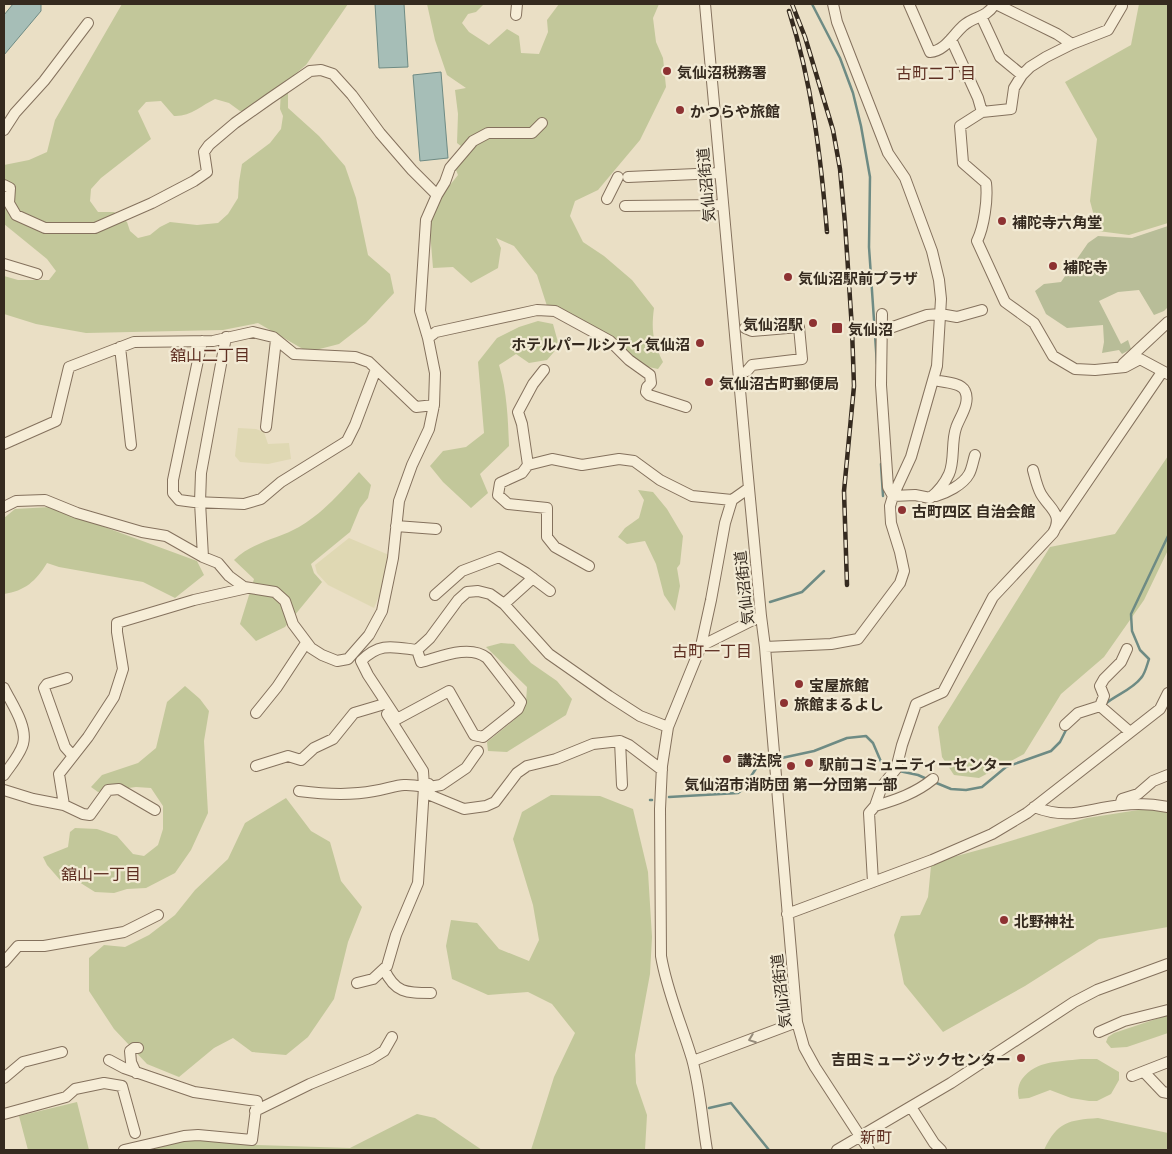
<svg xmlns="http://www.w3.org/2000/svg" width="1172" height="1154" font-family="Georgia,'Noto Sans JP',serif">
	<style>
		.farmland { fill: #dfd8b3 }
		.green { fill: #c2c79a; fill-rule: evenodd }
		.cemetery { fill: #b8bd98 }
		.water { fill: #a6beb7; stroke: #6e8b84 }
		.lines { fill: none; stroke-linecap: round; stroke-linejoin: round }
		.stream { stroke: #6e8b84; stroke-width: 2.5 }
		.minor-casing { stroke: #84715d; stroke-width: 12 }
		.minor { stroke: #f6edd7; stroke-width: 10 }
		.rail-casing { stroke: #352a1f; stroke-width: 4.5 }
		.rail { stroke: #f2ead4; stroke-width: 2.5; stroke-dasharray: 8; stroke-linecap: butt }
		.oneway { stroke: #968c7b }
		.poi-dot { fill: #8d3232; stroke: #f2ead4; stroke-width: 2 }
		.labels { text-anchor: middle; dominant-baseline: central; stroke-width: 4.5; stroke-linejoin: round; paint-order: stroke }
		.poi-label { font-size: 15px; font-weight: bold; fill: #352a1f; stroke: #f2ead4; text-anchor: start }
		.street-label { font-size: 15px; fill: #352a1f; stroke: #f2ead4 }
		.neighbourhood-label { font-size: 16px; fill: #5e2f22; stroke: #f2ead4 }
	</style>
	<rect width="100%" height="100%" fill="#eadfc5"/>
	<path class="farmland" d="M238,428l18,1 8,3 4,12 21,-1 2,16 -23,5 -28,-2 -5,-6z
		M349,538l40,17 -3,24 -12,29 -46,-23 -11,-12 -2,-8z"/>
	<path class="green" d="M122,4h226l-42,61 -18,15v28l31,28 26,30 11,32 12,57 22,19 4,19 -28,30 -27,21 -31,8 -50,-29 -35,7 -137,3 -50,-9 -32,-10v-38l14,4h31l7,-9 -9,-12 -43,-35v-59l25,-5 18,-8 8,-32zM281,90l-1,19 3,7 -2,13 -11,14 -28,21 -3,18 -1,16 -10,16 -10,9 -21,2 -27,-3 -10,5 -10,8 -12,3 -8,-7 -3,-9 -13,-10h-16l-8,-11 1,-12 10,-11 50,-39 -13,-28 8,-9 15,-1 13,15c16,1 28,-11 41,-17l14,4 11,8h8z
		M427,4h57l-8,8 -8,2 -6,9 7,9 20,13 18,-16 12,7 2,17 18,1 9,-22 -1,-12 12,-16h100l-6,14 3,24 7,16 3,29 -26,53 -42,50 -23,11 -5,15 13,26 21,14 28,24 22,28c-3,23 -1,34 9,54l-5,7 -14,-3 -97,-60 -10,-31 -23,-29 -18,-8 5,10 -3,20 -27,15 -18,-16 -20,1 -4,-49 17,-29 12,-15 -2,-5 12,-20 20,-17 -22,17 -9,-7 1,-29 -3,-24 11,-2 -19,-13 -12,-35z
		M1139,4h29v219l-39,12 -31,-4 -8,-30 7,-62 -32,-57 66,-37z
		M538,321l15,3 6,22 -12,14 -18,3 -13,-9 -17,11c8,26 9,54 10,81l-29,28 8,19 -17,15 -28,-26 -13,-16 13,-15 23,-4 18,-14 -6,-71 19,-24 22,-11z
		M1168,456v94l-24,50 -40,57 -43,37 -37,60 -45,24 -25,-3 -12,-18 -4,-30 112,-180 65,-13z
		M359,472l12,13 -3,13 -8,10 -10,24 -39,32 3,9 8,9 -37,45 -29,14 -16,-17 14,-45 -20,-19c18,-18 44,-21 65,-33 24,-14 42,-35 60,-55z
		M638,490l15,2 14,17 16,27 -3,28 -3,4 3,18 -5,25 -11,-16 -8,-31 -11,-23 -18,3 -9,-7 7,-9 14,-10 5,-18z
		M50,507l147,54 7,14 -29,23 -32,-16 -84,-15 -12,-4c-11,18 -22,28 -43,31v-76l11,-9z
		M501,643l13,1 17,19 26,18 15,18 -6,16 -59,37 -19,-1 -1,-9 27,-22 12,-18 1,-15 -41,-40z
		M185,686l15,13 9,12 -5,30 4,72 -17,37 -16,23 -29,15 -19,1 -13,4 -19,-1 -16,-10 -18,-1 -14,-16 -4,-8 25,-10 2,-15 5,-4 22,1 20,7 16,18 11,2 14,-11 5,-16v-23l-12,-18 -15,-1 -38,5 -7,-5 11,-12 36,-12 18,-15 11,-46z
		M551,795l49,1 33,13 15,63 4,65 -2,37 -15,81 1,28 11,32 -2,35h-114l23,-73 21,-44 -23,-29 -24,-12 -40,3 -36,-16 -6,-33 5,-26 26,3 22,26 30,12 10,-21 -6,-35 -20,-66 9,-27z
		M286,798l25,33 19,11 11,39 21,26 -14,35 -14,57 -26,38 -22,18 -34,-3 -19,-14 -19,10 -35,29 -32,-13 -33,-35 -25,-38v-33l15,-13 21,2 24,-12 26,-20 20,-25 33,-31 17,-36z
		M1151,808l17,3v116l-69,12 -74,47 -82,46 -39,-48 -10,-49 7,-19 19,-1 8,-18 3,-31 11,-6 55,-15 90,-27z
		M1168,1015v18l-41,14 -16,1 -5,-6 2,-5 6,-4z
		M1081,1059h16l22,13v8l-8,14 -14,7h-8l-18,-3 -21,-8 -21,8 -10,1c-2,-7 -1,-14 3,-20 15,-19 36,-17 59,-20z
		M77,1102l12,48h-61l-9,-34z
		M417,1114l18,4 47,32h-340l44,-11 71,6 93,3z
		M1098,1118l70,15v17h-124c13,-28 25,-30 54,-32z"/>
	<path class="cemetery" d="M1168,226v81l-4,4 -10,4 -15,-25 -21,2 -19,9 22,43 7,-4 3,9 -9,5 -3,-4 -17,3 2,-11 -1,-17 -36,3 -21,-14 -11,-23 9,-7 17,-2 27,-39 10,-7 34,2z"/>
	<path class="water" d="M13,4h28v7l-37,44v-40z
		M375,4h29l4,63 -29,1z
		M441,72l7,86 -28,3 -7,-86z"/>
	<g class="lines">
		<path class="stream" d="M812,4l28,54 13,35 8,33 9,51 -1,70 8,117
			M881,464l2,32
			M770,602l32,-10 22,-21
			M1104,705c11,-10 28,-15 37,-27 4,-4 6,-13 8,-19l-9,-9 -8,-19 -1,-17 37,-78
			M777,759l37,-8 33,-13 19,-2 7,7 9,21 11,5
			M899,771l19,4 9,4
			M934,782l17,7 15,1 16,-3 24,-20 45,-16 9,-9 7,-14
			M669,797l69,-4 4,-3 17,-26 4,-3 9,-1
			M650,800h2
			M709,1108l22,-5 38,47"/>
		<g class="minor-casing">
			<path id="minor" d="M705,4c17,204 37,408 56,612l4,31 32,375 7,25 11,20 54,83
				M909,4l21,48c15,-1 23,-17 33,-26 12,-11 21,-6 32,-22
				M996,4l61,30 15,10
				M516,15l1,-11
				M981,16l19,41 22,18
				M951,39l27,59 4,14 -22,14 3,37 23,20c2,16 -2,44 -9,58l28,61 29,21 19,33 22,13 20,1 30,-3 15,-8 28,15
				M982,112l29,-3 3,-21 8,-13 8,-8 16,-10 26,-13 36,-14 14,-24
				M4,130l11,-17 29,-32 44,-58
				M628,177l91,-4
				M4,185l6,3 -1,15 7,12 29,13h50l57,-25 42,-22 13,-9 -3,-20 5,-7 26,-22 34,-24 41,-28 11,-1 12,4 19,21 28,38 32,37 25,25 -11,25 -6,91 8,27 7,35 -1,32 -18,2 -47,-45 -14,-5 -61,-3 -21,-17 -20,-5 -40,9 -79,1 -65,25 -13,54 -52,23
				M437,195l8,-13 5,-14 23,-27 15,-8h44l10,-10
				M607,199l11,-22
				M625,206l97,-1
				M4,264l33,10
				M882,314l-1,71 7,102 5,9 22,-1 15,3c9,-7 14,-13 19,-24 6,-13 2,-32 7,-46 3,-10 15,-25 9,-37 -4,-9 -24,-9 -32,-11
				M745,328l7,3 47,-4 3,32 -50,6 -5,6
				M882,335l8,-7 37,-13 13,-1 17,3 25,-7
				M226,337l-25,136 -1,29 3,55 15,6 11,13 15,11 31,5 10,9 8,23 18,24 11,7 15,6 11,-2 21,-24 13,-24 11,-53 6,-57 13,-36 17,-36 5,-24
				M428,338l8,-6 101,-22 18,1 55,30 19,19 21,15 1,8 -4,4 -1,5 3,3 37,12
				M202,341l-29,139v13l6,7 15,2 50,2 17,-5 20,-17 66,-41 8,-16 21,-56
				M120,347l11,98
				M1123,364l45,-42
				M544,370l-11,14 -15,28 4,12 6,41 24,-6 30,6 37,-6 15,2 26,19 32,16 40,4
				M266,427l10,-87
				M528,465l-6,8 -22,10 -2,12 10,9 39,4v29l8,10 34,19
				M936,496c10,-3 27,-11 33,-22 3,-5 4,-13 6,-19
				M4,507l12,-6 29,-1 32,13 65,19 24,4 37,21
				M396,526l40,3
				M1057,526l105,-154
				M435,595l27,-24 37,-14 27,16 24,18
				M504,604l29,-26
				M701,646l10,-46 14,-77 7,-23 17,-12
				M765,647l66,-3 27,-5 42,-56 4,-12 -4,-19 -9,-29 -1,-17 3,-10 18,-39 26,-91 4,-67 -2,-19 -7,-29 -27,-73 -17,-25 -51,-131 -4,-18
				M417,650l4,12c19,-5 49,-18 66,-4l34,44 -3,7 -35,28 -9,-2 -25,-44 -52,28 -29,-44 -7,-14c19,-19 32,-14 56,-11l13,-12 28,-38 9,-8 11,-1 12,3 14,10 45,50 60,42 31,20 28,11
				M67,678l-20,6 -3,4 21,59 8,9
				M4,688c7,15 24,38 19,56 -3,11 -13,22 -19,31
				M1100,706l4,-10 -4,-10 4,-7 17,-17 6,-13
				M256,713l21,-26 29,-44
				M1065,725l13,-12 22,-7 30,26
				M620,741l2,44
				M256,766l32,-10 13,4 13,-12 19,-9 21,-26 27,-8
				M429,784l1,11 34,14 22,-3 9,-4 22,-29 10,-7 29,-7 37,-15 27,-3 9,4 33,25
				M429,787l12,-2 25,-17 12,-17
				M4,790l29,9 31,6
				M299,791c24,3 50,5 75,0 23,-4 25,-9 50,-4
				M1120,805l2,-6 16,-5 15,-13 15,-6
				M875,806c21,-6 41,-13 58,-27
				M1034,807c37,14 53,1 88,-2 16,-2 31,-1 46,2
				M155,810l-36,-21 -11,1 -18,25 -7,-1 -19,-9 -5,-31 29,-37 26,-40 9,-28 -6,-37v-9l77,-23 53,-12
				M873,882l-4,-69 6,-7 7,-20 14,-17 6,-24 14,-41 27,-12 50,-95 60,-64c11,-19 -4,-25 -12,-39 -4,-7 -6,-17 -8,-24
				M787,914l145,-54 60,-26 35,-21 133,-104 8,-16
				M4,962l14,-16h26l80,-14 34,-17
				M384,969c11,24 22,24 47,24
				M357,983l16,-4 14,-13 9,-31 22,-52 6,-96 -1,-16 -36,-57
				M1099,1032l25,-11 44,-11
				M109,1060l15,8 70,24 63,9 -5,39 -54,-5 -14,1 -60,14
				M693,1061l104,-39
				M1144,1072l19,20 5,1
				M136,1073l-5,-11 -1,-11 4,-3h4
				M1132,1076l36,-14
				M4,1078l19,-16 39,-10
				M911,1107l23,36 7,7
				M255,1111l55,-27 61,-25 13,-8 8,-14
				M4,1114l62,-17 9,-8 29,-6 18,3 13,47
				M707,1150c-5,-30 -7,-62 -15,-91 -10,-34 -25,-67 -31,-103l-1,-147 2,-43 6,-39 33,-81 60,-30
				M837,1150l114,-67 123,-81 23,-12 71,-26"/>
		</g>
		<use href="#minor" class="minor"/>
		<g class="rail-casing">
			<path id="rail" d="M792,4l13,33 28,93 7,39 5,54 7,106 2,57 -10,105 3,94
				M789,11c23,72 32,147 38,221"/>
		</g>
		<use href="#rail" class="rail"/>
	</g>
	<defs><path id="oneway-chevron" d="M-2-3.5L2.5 0L-2 3.5" fill="none" stroke-width="1.6" stroke-linecap="round" stroke-linejoin="round" transform="scale(1.25)"/></defs>
	<use class="oneway" href="#oneway-chevron" transform="translate(752 1039) rotate(159)"/>
	<g class="poi-dot">
		<circle cx="667" cy="71" r="5"/>
		<circle cx="680" cy="110" r="5"/>
		<circle cx="1002" cy="221" r="5"/>
		<circle cx="1053" cy="266" r="5"/>
		<circle cx="788" cy="277" r="5"/>
		<circle cx="813" cy="323" r="5"/>
		<rect x="831" y="322" width="12" height="12" rx="2.5"/>
		<circle cx="700" cy="343" r="5"/>
		<circle cx="709" cy="382" r="5"/>
		<circle cx="902" cy="510" r="5"/>
		<circle cx="799" cy="684" r="5"/>
		<circle cx="784" cy="703" r="5"/>
		<circle cx="727" cy="759" r="5"/>
		<circle cx="809" cy="763" r="5"/>
		<circle cx="791" cy="766" r="5"/>
		<circle cx="1004" cy="920" r="5"/>
		<circle cx="1021" cy="1058" r="5"/>
	</g>
	<g class="labels">
		<g class="poi-label">
			<text x="677" y="71">気仙沼税務署</text>
			<text x="690" y="110">かつらや旅館</text>
			<text x="1012" y="221">補陀寺六角堂</text>
			<text x="1063" y="266">補陀寺</text>
			<text x="798" y="277">気仙沼駅前プラザ</text>
			<text x="803" y="323" text-anchor="end">気仙沼駅</text>
			<text x="848" y="328">気仙沼</text>
			<text x="690" y="343" text-anchor="end">ホテルパールシティ気仙沼</text>
			<text x="719" y="382">気仙沼古町郵便局</text>
			<text x="912" y="510">古町四区 自治会館</text>
			<text x="809" y="684">宝屋旅館</text>
			<text x="794" y="703">旅館まるよし</text>
			<text x="737" y="759">講法院</text>
			<text x="819" y="763">駅前コミュニティーセンター</text>
			<text x="791" y="783" text-anchor="middle">気仙沼市消防団 第一分団第一部</text>
			<text x="1014" y="920">北野神社</text>
			<text x="1011" y="1058" text-anchor="end">吉田ミュージックセンター</text>
		</g>
		<g class="street-label">
			<text transform="translate(705 185) rotate(-95)">気仙沼街道</text>
			<text transform="translate(743 588) rotate(-96)">気仙沼街道</text>
			<text transform="translate(780 991) rotate(-97)">気仙沼街道</text>
		</g>
		<g class="neighbourhood-label">
			<text x="936" y="72">古町二丁目</text>
			<text x="210" y="354">舘山二丁目</text>
			<text x="712" y="650">古町一丁目</text>
			<text x="101" y="873">舘山一丁目</text>
			<text x="876" y="1136">新町</text>
		</g>
	</g>
	<rect width="1172" height="1154" fill="none" stroke="#352a1f" stroke-width="10"/>
</svg>
